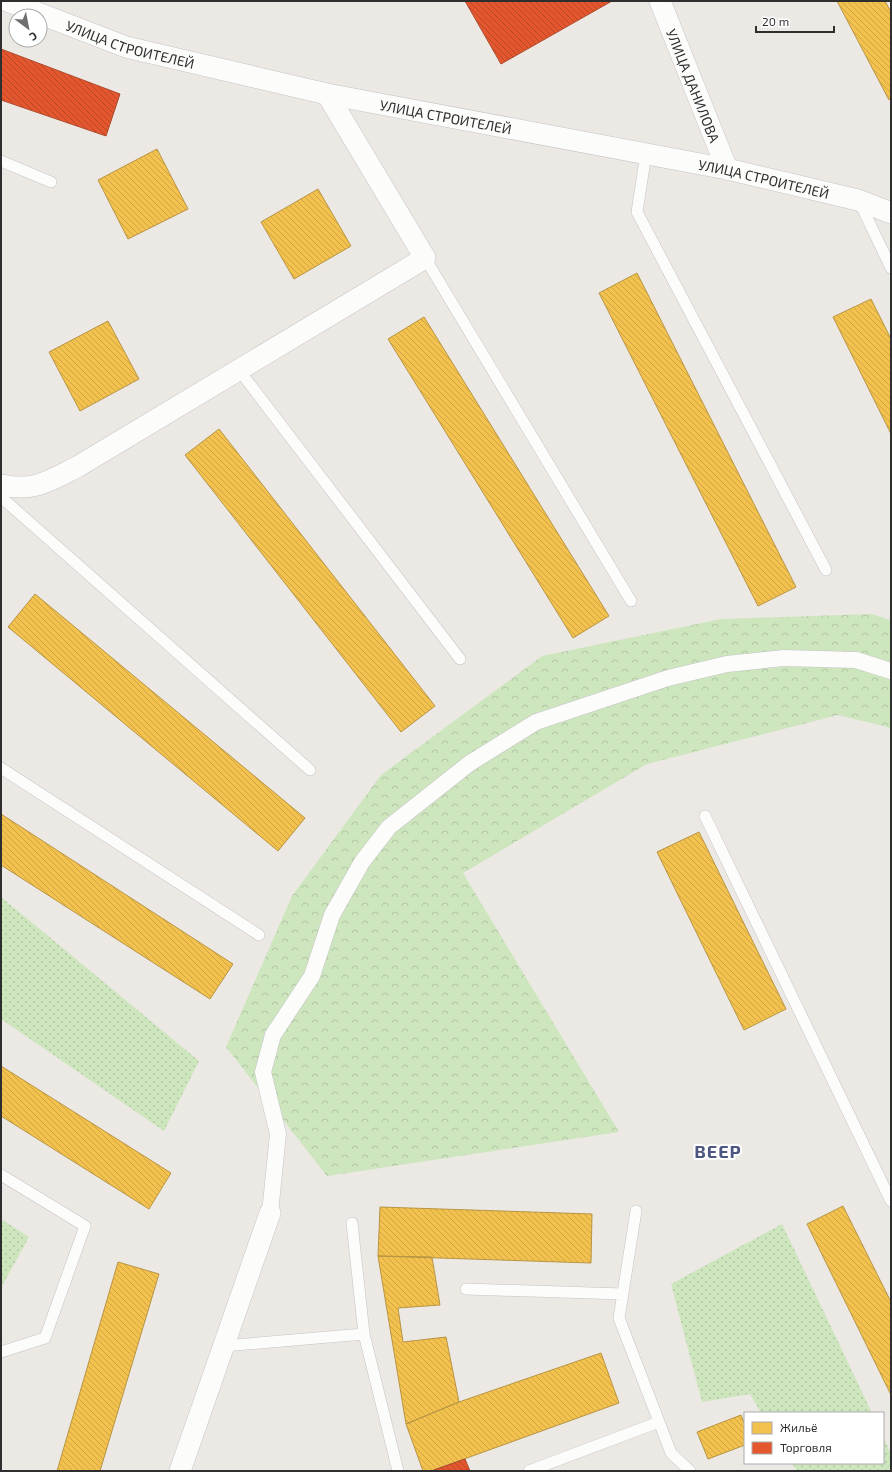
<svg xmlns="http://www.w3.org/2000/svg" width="892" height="1472" font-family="'Exo 2',sans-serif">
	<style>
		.grass { fill: url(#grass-dots) }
		.park { fill: url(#park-crowns) }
		.homes { fill: url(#homes-back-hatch); stroke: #b79544 }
		.shops { fill: url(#shops-back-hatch); stroke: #ad4b2e }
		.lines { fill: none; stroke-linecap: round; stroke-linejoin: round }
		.service-casing { stroke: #c5c4c5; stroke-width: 12 }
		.pedestrian-casing { stroke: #c5c4c5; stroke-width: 17 }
		.minor-casing { stroke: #c5c4c5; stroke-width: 22 }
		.service { stroke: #fcfcfb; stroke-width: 11 }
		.pedestrian { stroke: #fcfcfb; stroke-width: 16 }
		.minor { stroke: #fcfcfb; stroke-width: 21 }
		.labels { text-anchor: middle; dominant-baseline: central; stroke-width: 4; stroke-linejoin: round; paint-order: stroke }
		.street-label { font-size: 14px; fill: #2e2e2e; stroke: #fff }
		.district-label { font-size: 18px; font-weight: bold; letter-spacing: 1px; fill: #4d5680; stroke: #fff }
	</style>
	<defs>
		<pattern id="grass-dots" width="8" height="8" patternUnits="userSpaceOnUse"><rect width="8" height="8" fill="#cee6be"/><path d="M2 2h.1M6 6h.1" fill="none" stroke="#b1c6a4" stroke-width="1.8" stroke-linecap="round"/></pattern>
		<pattern id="park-crowns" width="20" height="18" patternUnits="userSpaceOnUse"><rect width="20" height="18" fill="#cee6be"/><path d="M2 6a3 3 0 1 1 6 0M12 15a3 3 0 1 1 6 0" fill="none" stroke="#b1c6a4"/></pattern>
		<pattern id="homes-back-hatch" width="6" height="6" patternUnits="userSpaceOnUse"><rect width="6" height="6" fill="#f2c14e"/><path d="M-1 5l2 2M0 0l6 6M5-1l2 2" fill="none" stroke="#d0a644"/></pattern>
		<pattern id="shops-back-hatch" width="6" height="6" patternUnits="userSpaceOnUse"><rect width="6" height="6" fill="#e4572e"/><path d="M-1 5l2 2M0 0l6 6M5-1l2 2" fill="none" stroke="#b94828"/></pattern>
	</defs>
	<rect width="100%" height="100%" fill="#ece8e4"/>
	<path class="grass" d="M1,897l198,164 -35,70 -163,-112z
		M1,1219l28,18 -28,51z
		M782,1224l90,189h-111l-11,-19 -48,8 -31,-118z
		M883,1437l8,17v17h-94l-5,-8h91z"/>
	<path class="park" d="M871,614l20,6v108l-53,-13 -191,49 -184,109 156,259 -292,44 -101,-129 66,-151 89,-121 161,-119 179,-37z"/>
	<path class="homes" d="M837,1h48l6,11v86l-2,2z
		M157,149l31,60 -60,30 -30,-59z
		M318,189l33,57 -57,33 -33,-57z
		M637,273l159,314 -38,19 -159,-313z
		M871,299l20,40v95l-58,-117z
		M424,317l185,299 -36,22 -185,-299z
		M108,321l31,58 -59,32 -31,-59z
		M219,429l216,277 -34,26 -216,-277z
		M35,594l270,224 -27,33 -270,-224z
		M1,814l232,150 -23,35 -209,-134z
		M699,832l87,177 -42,21 -87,-178z
		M1,1066l170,107 -22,36 -148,-93z
		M843,1206l48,96v93l-84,-171z
		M380,1207l212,7 -1,49 -213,-7z
		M378,1256l54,1 8,48 -42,3 5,34 43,-5 13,65 -53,22z
		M118,1262l41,12 -59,197h-43z
		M601,1353l18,50 -188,68h-8l-17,-47 53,-22z
		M741,1415l4,10v20l-37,14 -11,-27z"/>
	<path class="shops" d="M465,1h147l-111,63z
		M1,49l119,45 -14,42 -105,-36z
		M465,1459l5,12h-39z"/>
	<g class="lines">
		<g class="service-casing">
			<path id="service" d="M646,154l-9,58 189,358
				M1,161l50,21
				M859,201l32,67
				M425,258l206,343
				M239,370l221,289
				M1,497l309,273
				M1,768l258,167
				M705,816l186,385
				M1,1175l84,51 -40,112 -44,14
				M636,1211l-17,107 52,135 19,18
				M352,1223l12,111 34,137
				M466,1289l157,5
				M223,1346l141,-12
				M529,1471l130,-49"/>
		</g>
		<g class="pedestrian-casing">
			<path id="pedestrian" d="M270,1213l8,-79 -15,-62 10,-37 39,-59 20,-61 30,-53 27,-35 81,-64 66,-41 132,-44 59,-14 57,-6 72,2 35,11"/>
		</g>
		<g class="minor-casing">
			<g id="minor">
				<path id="s1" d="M7,1l119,46 201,47 400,75 131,31 33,13"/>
				<path id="s2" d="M660,1l67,168"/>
				<path d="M1,485c33,7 48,-4 76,-18l348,-209 -98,-164"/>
				<path d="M180,1471l90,-258"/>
			</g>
		</g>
		<use href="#service" class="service"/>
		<use href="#pedestrian" class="pedestrian"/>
		<use href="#minor" class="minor"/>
	</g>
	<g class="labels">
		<g class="street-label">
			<text stroke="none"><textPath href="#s1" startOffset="131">УЛИЦА СТРОИТЕЛЕЙ</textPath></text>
			<text stroke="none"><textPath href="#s2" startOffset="91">УЛИЦА ДАНИЛОВА</textPath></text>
			<text stroke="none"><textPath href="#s1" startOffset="455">УЛИЦА СТРОИТЕЛЕЙ</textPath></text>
			<text stroke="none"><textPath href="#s1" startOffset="779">УЛИЦА СТРОИТЕЛЕЙ</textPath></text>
		</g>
		<g class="district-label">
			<text x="718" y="1151">ВЕЕР</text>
		</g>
	</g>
	<rect width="892" height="1472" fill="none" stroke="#2e2e2e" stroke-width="4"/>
	<rect x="744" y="1412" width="140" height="52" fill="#ffffff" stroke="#ababab"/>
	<rect x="752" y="1422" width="20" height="12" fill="#f2c14e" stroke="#ababab"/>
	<text x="780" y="1432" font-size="12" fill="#2e2e2e">Жильё</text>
	<rect x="752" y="1442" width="20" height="12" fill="#e4572e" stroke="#ababab"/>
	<text x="780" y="1452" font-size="12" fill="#2e2e2e">Торговля</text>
	<g transform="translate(28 28) rotate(148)"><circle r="19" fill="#ffffff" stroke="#ababab"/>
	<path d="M0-3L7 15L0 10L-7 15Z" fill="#706f6e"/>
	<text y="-6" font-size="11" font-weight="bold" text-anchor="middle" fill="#2e2e2e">С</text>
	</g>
	<path d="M756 26v6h78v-6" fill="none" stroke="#2e2e2e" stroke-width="2"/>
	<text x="762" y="26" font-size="12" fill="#2e2e2e" stroke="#ffffff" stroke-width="3" paint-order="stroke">20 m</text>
</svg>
